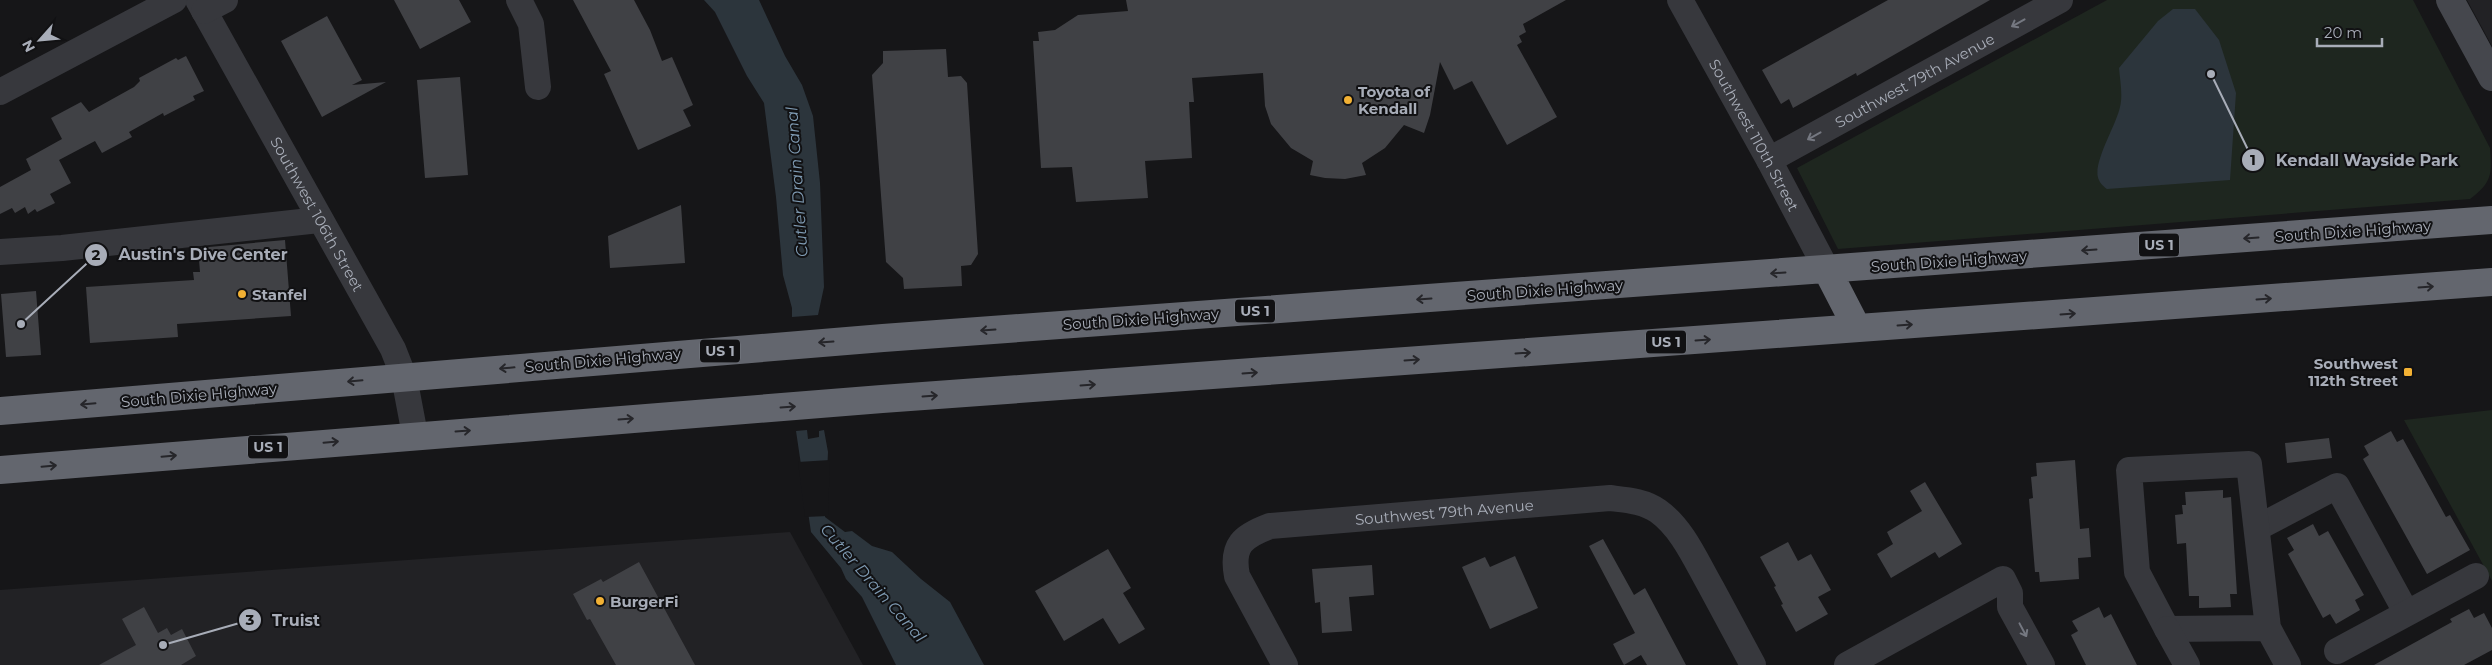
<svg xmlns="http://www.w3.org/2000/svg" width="2492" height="665" font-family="Montserrat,sans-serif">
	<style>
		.built { fill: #222225 }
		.green { fill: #1e261f }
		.water { fill: #2c353c }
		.pier { fill: #161618 }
		.building { fill: #404145 }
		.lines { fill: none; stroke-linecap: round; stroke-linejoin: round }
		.street { stroke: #37383d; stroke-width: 26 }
		.secondary { stroke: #45474d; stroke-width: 28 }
		.highway { stroke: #63666e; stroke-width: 28 }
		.oneway { stroke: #757881 }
		.oneway2 { stroke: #26262a }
		.poi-dot { fill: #f2b134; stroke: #111113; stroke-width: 2 }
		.labels { text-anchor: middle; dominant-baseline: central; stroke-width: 4; stroke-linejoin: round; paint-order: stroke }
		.shield { fill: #111113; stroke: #7b7e86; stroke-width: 1 }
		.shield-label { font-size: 14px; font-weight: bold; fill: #a8adb8 }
		.street-label { font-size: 15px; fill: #a8adb8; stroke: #111113 }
		.poi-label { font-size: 15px; font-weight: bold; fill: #a8adb8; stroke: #111113; text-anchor: start }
		.water-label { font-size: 16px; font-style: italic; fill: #7f9bb3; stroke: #111113 }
		.leader { fill: none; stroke: #a8adb8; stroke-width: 2 }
		.callout-dot { fill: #a8adb8; stroke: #111113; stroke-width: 2 }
		.mark-label { font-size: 15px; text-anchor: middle; font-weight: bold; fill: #111 }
		.callout-label { font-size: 16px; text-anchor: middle; font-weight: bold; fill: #a8adb8; stroke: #111113; stroke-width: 4; stroke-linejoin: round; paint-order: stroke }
	</style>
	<rect width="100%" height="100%" fill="#161618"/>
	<path class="built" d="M2467,0h25v46z
		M790,532l73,133h-863v-75z"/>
	<path class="green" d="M2107,0h306l77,148c2,27 2,34 -20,51l-632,50 -41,-81z
		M2492,410v171l-88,-161z"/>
	<path class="water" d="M704,0h55l26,56 17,29 11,31 7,67 4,104 -6,28 -26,2v-9l-9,-33 -7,-78 -12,-94 -17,-27 -32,-64z
		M2173,9h22l24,31 17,53 -6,87 -123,9c-3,-2 -7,-6 -8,-9 -8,-15 17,-54 21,-73 3,-12 0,-27 -1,-39l39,-47z
		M807,430l1,9 11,-2v-6l5,-1 4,22 -3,65 20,15 7,-1 20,15 20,6 29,27 29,23 34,63h-88l-34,-68 -16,-18 -5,-11 -30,-36 -15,-101z"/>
	<path class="pier" d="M830,460l-2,56 -23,1 -7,-55z"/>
	<path class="building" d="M394,0h65l12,22 -51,27z
		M573,0h61l16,30 12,31 10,-4 21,48 -10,5 8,16 -53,24 -34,-76 7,-3z
		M1126,0h440l-43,24 3,8 -7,4 3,6 -5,3 40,72 -50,28 -35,-64 -18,9 -14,-28 -10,53 -6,18 -20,-8 -19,23 -23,15 4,12 -21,4 -20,-1 -15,-3 3,-14 -22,-13 -20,-24 -6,-18 -2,-33 -71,5 2,24h-5l3,56 -47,3 3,37 -72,4 -4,-35 -31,1 -8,-127h6l-1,-9 17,-2 23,-15 50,-4z
		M1888,0h102l-133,76 -1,-3 -63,35 -4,-9 -8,5 -19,-34z
		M327,16l35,64 -10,5 34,-3 -64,35 -41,-76z
		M946,49l2,28 13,-1 6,7 11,171 -7,11 -10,1 1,20 -58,3 -1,-11 -17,-16 -14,-187 11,-12v-12z
		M186,56l18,35 -11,5 2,4 -31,16 -1,-3 -34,19 3,5 -30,16 -7,-12 -36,19 12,23 -21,11 5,9 -18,9 -2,-3 -7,5 -3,-7 -10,6 -3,-5 -12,6v-27l31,-17 -5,-11 36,-20 -11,-21 30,-16 8,10 45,-25 6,-6 -1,-3 37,-20 2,2z
		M460,77l8,98 -43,3 -8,-98z
		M681,205l4,58 -75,5 -2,-32z
		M285,240l6,76 -114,8 1,13 -88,6 -4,-56 108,-7 -1,-8h7l-2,-24z
		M36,291l5,64 -35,2 -5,-63z
		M2391,431l6,11 6,-3 43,78 4,-2 20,35 -43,24 -64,-115 6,-4 -5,-9z
		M2329,438l3,20 -45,5 -2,-20z
		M2075,460l5,69 9,-1 2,29 -13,1 1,21 -39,3 -1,-10h-4l-6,-73 4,-1 -2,-21 6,-1 -1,-13z
		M1925,482l37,62 -23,14 -4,-6 -44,26 -14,-24 16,-10 -6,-12 35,-21 -12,-20z
		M2223,490v8l8,-1 6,97h-7l1,13 -32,1v-12h-10l-3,-53 -9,1 -2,-29 8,-1 -1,-9h4l-1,-13z
		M2313,524l6,12 9,-5 36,64 -9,5 5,10 -24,14 -6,-10 -7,4 -35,-64 6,-4 -7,-12z
		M1603,539l31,56 11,-7 41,77h-39l-6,-10 -17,10 -11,-21 22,-11 -46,-87z
		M1788,542l10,19 13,-7 20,36 -13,7 10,17 -32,18 -15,-27 2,-1 -9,-17 2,-1 -16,-29z
		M1108,549l23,39 -8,5 22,36 -26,15 -16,-26 -39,23 -29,-50z
		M1515,556l23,52 -48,21 -28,-62 23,-10 5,10z
		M639,562l56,103h-79l-26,-46 -3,1 -14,-26 28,-15 2,3z
		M1372,565l2,30 -25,2 3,34 -30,2 -2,-31 -5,1 -3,-34z
		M144,607l14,26 9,-5 4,7 11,-6 14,27 -15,9h-82l37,-20 -14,-26z
		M2099,607l5,11 7,-4 26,51h-51l-15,-30 7,-4 -6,-10z
		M2469,609l5,9 10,-5 8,15v22l-28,15h-90l78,-43 -2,-3z"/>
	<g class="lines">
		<g class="street">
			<path id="s1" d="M198,0l195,349 11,28 11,58"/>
			<path d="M519,0l12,24 7,63"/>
			<path id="s2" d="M1680,0l89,160 58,110"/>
			<path d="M204,11l21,-11"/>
			<path d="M0,92l174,-92"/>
			<path id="s3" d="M1769,160l291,-160"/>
			<path d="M0,252l62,-4 257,-28"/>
			<path d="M2257,528l80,-42 69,126"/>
			<path d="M2268,628l-101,1 -30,-57 -8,-102 120,-6 19,164 20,37"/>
			<path d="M2167,629l20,36"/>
			<path d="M2337,651l139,-75"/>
			<path id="s4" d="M1285,665l-48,-89c-6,-31 6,-40 33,-50l340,-28c17,2 34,3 48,13 25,18 38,50 53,76 14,26 28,52 42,78"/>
			<path d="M1847,665l156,-86 7,14v14l32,58"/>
		</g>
		<path class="secondary" d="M2450,0l42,77"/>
		<path class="highway" d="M1827,270l30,58
			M0,411l883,-73 1609,-118
			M0,470l882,-71 1610,-117"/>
	</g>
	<defs><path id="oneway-shaft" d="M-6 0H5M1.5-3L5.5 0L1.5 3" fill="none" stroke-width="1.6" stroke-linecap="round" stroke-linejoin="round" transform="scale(1.25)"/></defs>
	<g class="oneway">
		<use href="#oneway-shaft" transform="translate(2018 23) rotate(151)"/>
		<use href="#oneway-shaft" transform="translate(1814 136) rotate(151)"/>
		<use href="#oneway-shaft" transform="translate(2023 630) rotate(62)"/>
	</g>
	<g class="oneway2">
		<use href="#oneway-shaft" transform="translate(2251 238) rotate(176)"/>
		<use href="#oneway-shaft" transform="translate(2089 250) rotate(176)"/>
		<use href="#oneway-shaft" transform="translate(1778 273) rotate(176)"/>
		<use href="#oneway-shaft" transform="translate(2426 287) rotate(-4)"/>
		<use href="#oneway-shaft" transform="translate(1424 299) rotate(176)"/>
		<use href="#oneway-shaft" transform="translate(2264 299) rotate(-4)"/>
		<use href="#oneway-shaft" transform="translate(2068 314) rotate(-4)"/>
		<use href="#oneway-shaft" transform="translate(1905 325) rotate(-4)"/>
		<use href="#oneway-shaft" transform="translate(988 330) rotate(176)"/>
		<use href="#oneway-shaft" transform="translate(1703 340) rotate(-4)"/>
		<use href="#oneway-shaft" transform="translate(826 342) rotate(176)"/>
		<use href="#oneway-shaft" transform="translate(1523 353) rotate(-3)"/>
		<use href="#oneway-shaft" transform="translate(1412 360) rotate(-4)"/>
		<use href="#oneway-shaft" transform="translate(507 368) rotate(175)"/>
		<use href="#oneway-shaft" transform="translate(1250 373) rotate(-4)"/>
		<use href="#oneway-shaft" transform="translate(355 381) rotate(175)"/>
		<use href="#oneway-shaft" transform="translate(1088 385) rotate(-4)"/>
		<use href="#oneway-shaft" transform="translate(930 396) rotate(-4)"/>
		<use href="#oneway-shaft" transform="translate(88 404) rotate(175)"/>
		<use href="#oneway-shaft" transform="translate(788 407) rotate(-4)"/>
		<use href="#oneway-shaft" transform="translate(626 419) rotate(-4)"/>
		<use href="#oneway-shaft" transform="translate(463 431) rotate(-4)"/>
		<use href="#oneway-shaft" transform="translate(331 442) rotate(-5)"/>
		<use href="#oneway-shaft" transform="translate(169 456) rotate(-5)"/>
		<use href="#oneway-shaft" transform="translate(49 466) rotate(-5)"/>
	</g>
	<g class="poi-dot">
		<circle cx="1348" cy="100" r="5"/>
		<circle cx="242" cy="294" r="5"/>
		<rect x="2403" y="367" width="10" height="10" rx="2.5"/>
		<circle cx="600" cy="601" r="5"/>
	</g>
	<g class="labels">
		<g class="shield">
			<rect x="2139" y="233.5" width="40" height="23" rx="4"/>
			<rect x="1235" y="299.5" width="40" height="23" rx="4"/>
			<rect x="1646" y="330.5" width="40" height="23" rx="4"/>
			<rect x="700" y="339.5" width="40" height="23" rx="4"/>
			<rect x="248" y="435.5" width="40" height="23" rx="4"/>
		</g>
		<g class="shield-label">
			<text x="2159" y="245">US 1</text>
			<text x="1255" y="311">US 1</text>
			<text x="1666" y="342">US 1</text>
			<text x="720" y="351">US 1</text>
			<text x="268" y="447">US 1</text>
		</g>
		<g class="street-label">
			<text stroke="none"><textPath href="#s3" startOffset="166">Southwest 79th Avenue</textPath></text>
			<text stroke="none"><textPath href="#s2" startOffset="154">Southwest 110th Street</textPath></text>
			<text stroke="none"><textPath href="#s1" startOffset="245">Southwest 106th Street</textPath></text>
			<text transform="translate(2353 231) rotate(-4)">South Dixie Highway</text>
			<text transform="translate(1949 261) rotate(-4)">South Dixie Highway</text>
			<text transform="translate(1545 290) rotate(-4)">South Dixie Highway</text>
			<text transform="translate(1141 319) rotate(-4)">South Dixie Highway</text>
			<text transform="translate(603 360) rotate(-5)">South Dixie Highway</text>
			<text transform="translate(199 395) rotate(-5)">South Dixie Highway</text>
			<text stroke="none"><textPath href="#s4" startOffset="344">Southwest 79th Avenue</textPath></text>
		</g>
		<g class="poi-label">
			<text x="1358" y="91">Toyota of<tspan x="1358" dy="17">Kendall</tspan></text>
			<text x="252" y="294">Stanfel</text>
			<text x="2398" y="363" text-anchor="end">Southwest<tspan x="2398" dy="17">112th Street</tspan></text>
			<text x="610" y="601">BurgerFi</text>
		</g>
		<g class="water-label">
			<text transform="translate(797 182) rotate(-94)">Cutler Drain Canal</text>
			<text transform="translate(873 583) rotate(49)">Cutler Drain Canal</text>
		</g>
	</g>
	<path class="leader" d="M2211 74L2253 160M21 324L96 255M163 645L250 620"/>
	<g class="callout-dot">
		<circle cx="2211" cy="74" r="5"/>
		<circle cx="21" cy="324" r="5"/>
		<circle cx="163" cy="645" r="5"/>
		<circle cx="2253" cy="160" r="12"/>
		<circle cx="96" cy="255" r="12"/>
		<circle cx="250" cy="620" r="12"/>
	</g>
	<g class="mark-label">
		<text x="2253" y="165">1</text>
		<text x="96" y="260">2</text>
		<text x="250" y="625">3</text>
	</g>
	<g class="callout-label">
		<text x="2367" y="166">Kendall Wayside Park</text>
		<text x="203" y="260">Austin's Dive Center</text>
		<text x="296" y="626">Truist</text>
	</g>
	<g transform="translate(40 40) rotate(243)" stroke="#111113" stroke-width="4" paint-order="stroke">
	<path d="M0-4L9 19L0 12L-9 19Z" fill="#a8adb8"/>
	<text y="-8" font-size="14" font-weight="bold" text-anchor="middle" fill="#a8adb8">N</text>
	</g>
	<path d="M2317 38v8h65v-8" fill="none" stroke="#a8adb8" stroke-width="2.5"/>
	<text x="2324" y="38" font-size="15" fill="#a8adb8" stroke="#111113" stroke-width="4" paint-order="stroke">20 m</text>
</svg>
